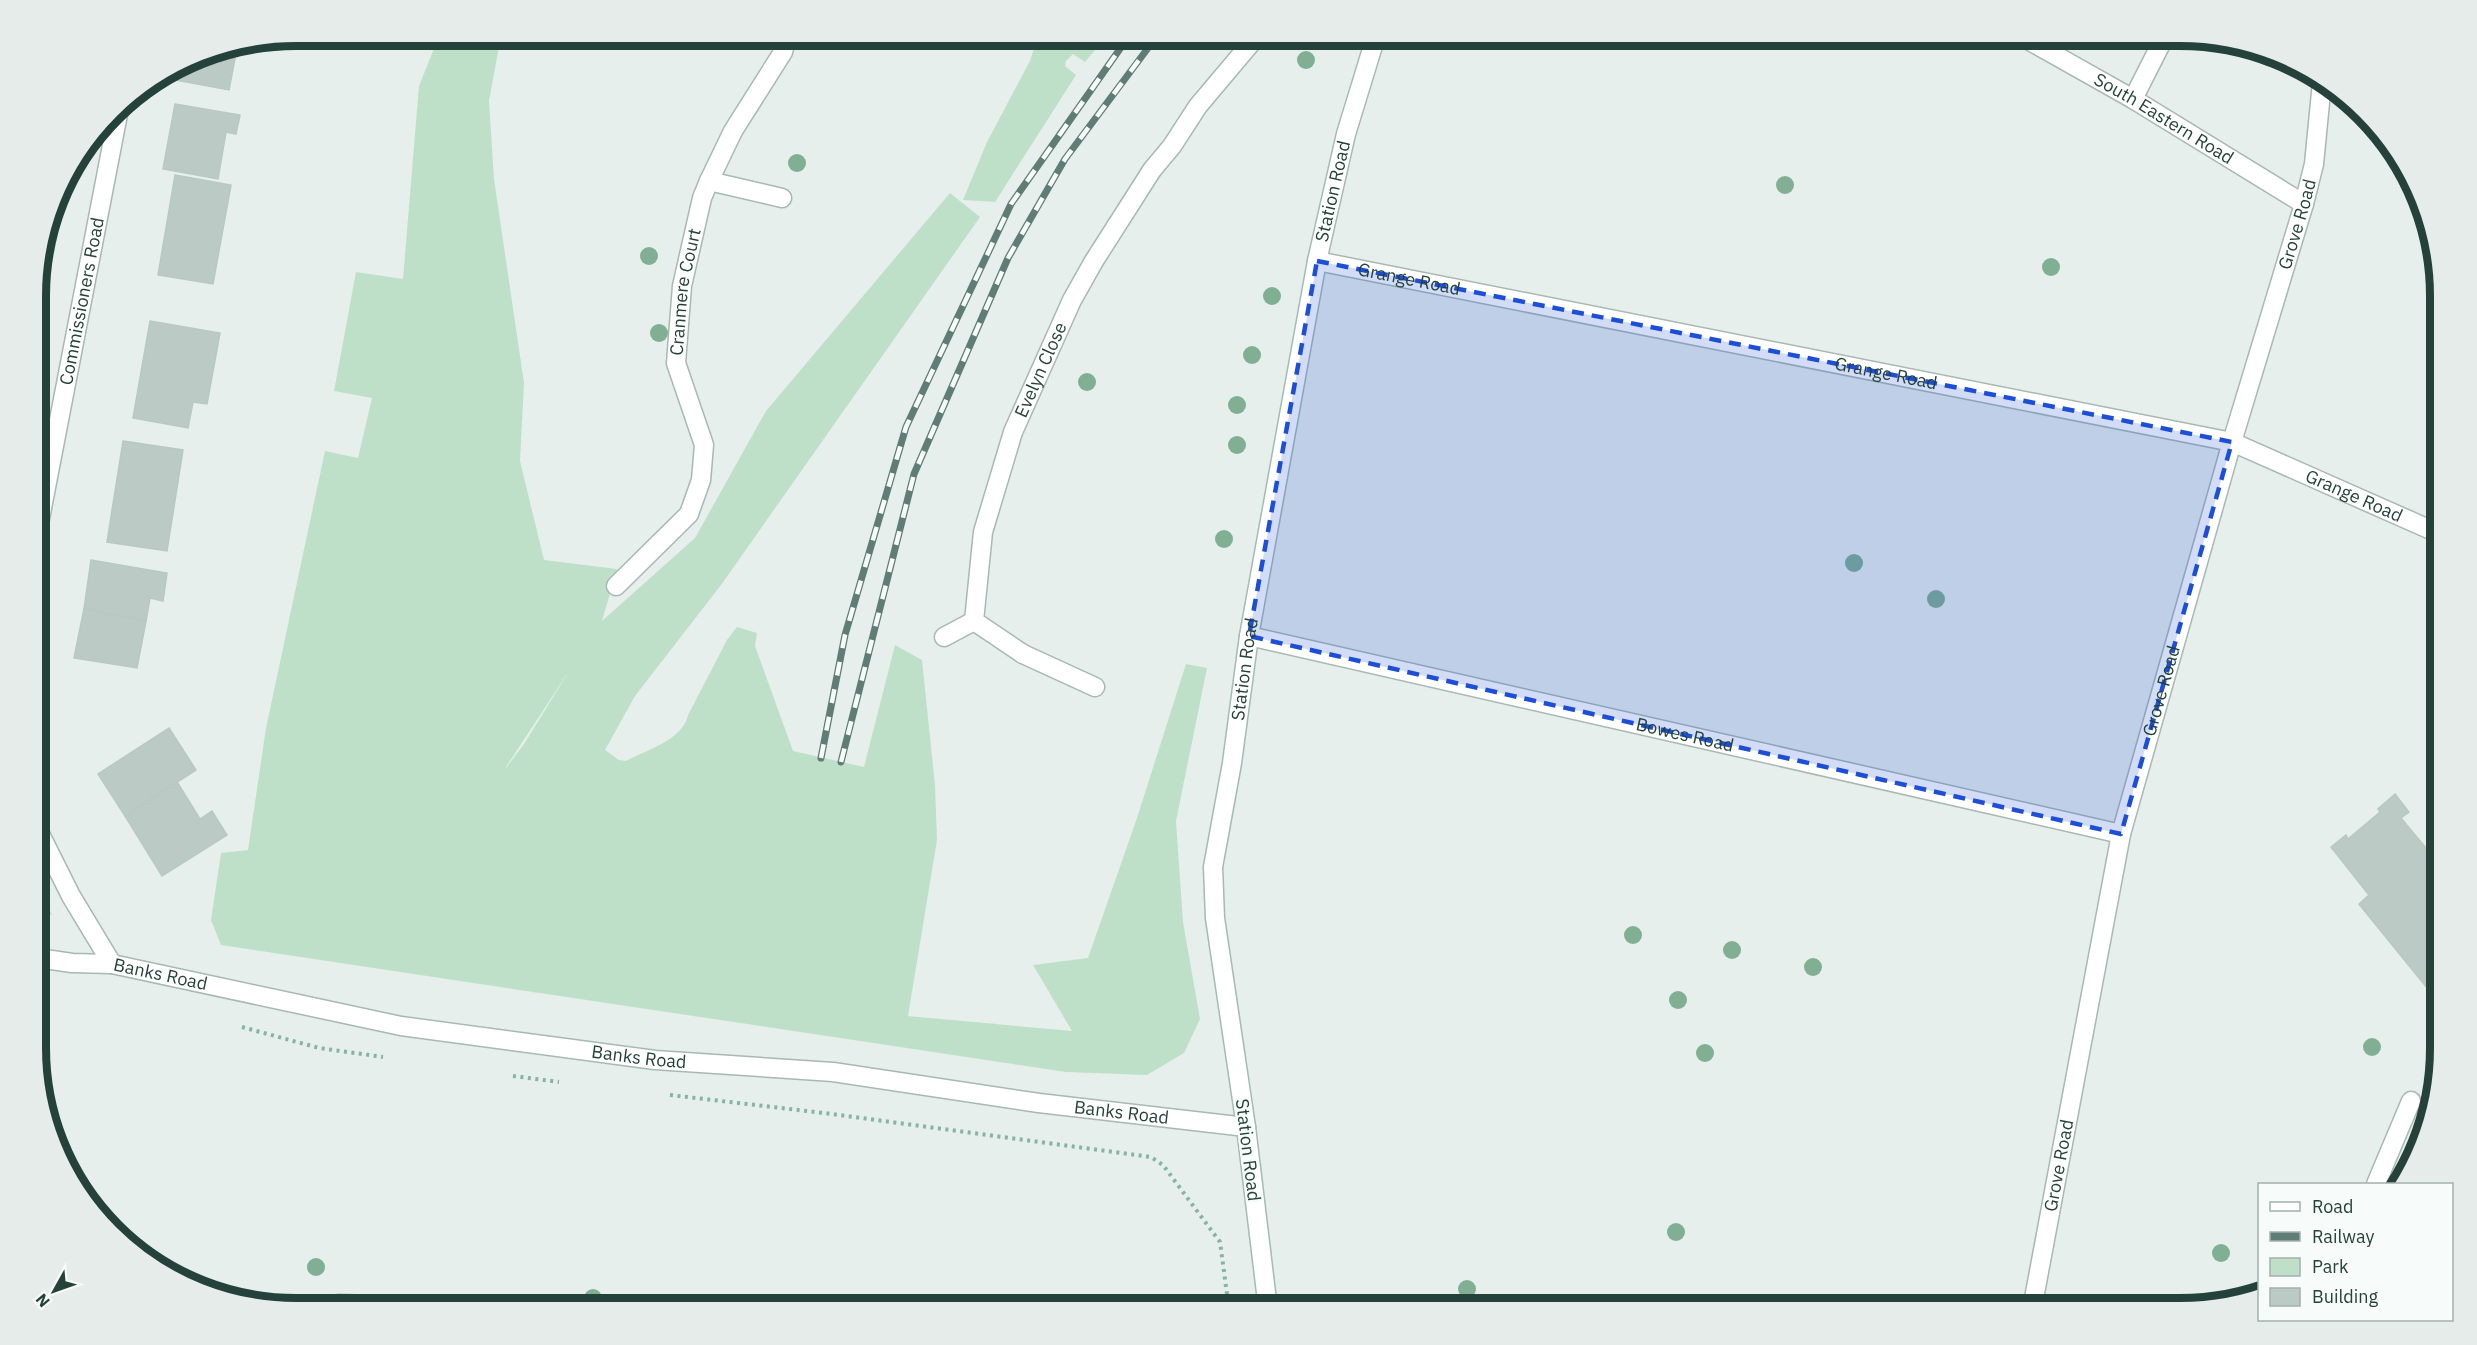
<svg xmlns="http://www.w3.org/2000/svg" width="2477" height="1345" font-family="'IBM Plex Sans',sans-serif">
<rect width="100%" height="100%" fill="#e6efeb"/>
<g fill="#bfe0c8" fill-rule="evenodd">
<path d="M439,36H501L489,101L494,179L524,383L520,461L544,560L617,569L602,621L695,538L766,411L950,193L980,217L721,585L635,696L605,750L619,760L626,761C646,750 683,740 688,715L727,640L737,627L757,633L755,646L793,751L864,767L895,645L922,660L935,785L937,840L908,1016L1072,1031L1033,965L1088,958L1137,818L1186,664L1207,668L1176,821L1183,922L1200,1019L1184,1053L1147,1075L1066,1072L221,945L211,920L221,853L248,850L266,728L325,451L358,458L372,398L334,391L356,272L403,279L419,86ZM571,668L524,744L506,768V767Z"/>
<polygon points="1038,36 1107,36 1085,62 1073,54 1066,61 1065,66 1076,75 995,202 963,200 987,142 1030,61"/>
<polygon points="70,172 38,335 38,263 63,181"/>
<polygon points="38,885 52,915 38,914"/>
</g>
<g fill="#bbcac4" stroke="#b8c9c2" stroke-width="1.5">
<polygon points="237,48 229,90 175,80 177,68 197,56"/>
<polygon points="175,104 240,115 236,134 226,132 218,179 163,169"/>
<polygon points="175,175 231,185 213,284 158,275"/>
<polygon points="150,321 220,333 207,404 193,402 188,428 133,418"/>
<polygon points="123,441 183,450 167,551 107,542"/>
<polygon points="91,560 167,573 163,601 150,598 146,621 84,609"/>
<polygon points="84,609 146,621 137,668 74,658"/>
<polygon points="169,728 196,770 125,816 98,774"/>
<polygon points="177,782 200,819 212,811 227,835 162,876 125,816"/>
<polygon points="2395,794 2409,812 2401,818 2426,848 2440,836 2440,1004 2359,904 2369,895 2331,847 2346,835 2348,839 2380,812 2378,809"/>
</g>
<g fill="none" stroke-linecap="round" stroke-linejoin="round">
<g stroke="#a8b8b2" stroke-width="21">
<g id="lane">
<polyline points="2243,44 2270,56"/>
<polyline points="2133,99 2165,36"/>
<polyline points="1023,654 1095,687"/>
<polyline points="2376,1184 2411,1101"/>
<polyline points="338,1304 533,1309"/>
</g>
</g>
<g stroke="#a8b8b2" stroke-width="21">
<g id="street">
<path id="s1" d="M2021,36L2133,99L2304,204"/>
<polyline points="709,181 782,198"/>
<path id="s2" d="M1317,261L2232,442L2440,534"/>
<path id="s3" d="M38,529L119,109"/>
<path id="s4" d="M616,586L689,514L701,480L704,445L676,363L682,286L702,198L709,181L733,131L783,52L787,36"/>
<path id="s5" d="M1249,636L2121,834"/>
<polyline points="944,637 974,621"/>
<path id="s6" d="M1023,654L974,621L983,532L1013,432L1072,300L1094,261L1152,170L1172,146L1198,106L1257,36"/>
<polyline points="38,830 71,896 112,964"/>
<path id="s7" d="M38,958L72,963L112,964L401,1026L655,1060L833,1072L1039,1103L1246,1127"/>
<path id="s8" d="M2032,1309L2121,834L2232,442L2304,204L2314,164L2322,82"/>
</g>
</g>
<g stroke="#a4bbb3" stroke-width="21">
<g id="secondary">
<path id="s9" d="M1268,1309L1246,1127L1215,918L1213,867L1232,763L1249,636L1317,261L1346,134L1376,36"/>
</g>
</g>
<g stroke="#86b3a5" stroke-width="4" stroke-dasharray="3 4.5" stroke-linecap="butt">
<polyline points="242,1027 319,1048 383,1057"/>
<polyline points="513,1076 559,1082"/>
<polyline points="670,1095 832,1114 1151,1157 1163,1165 1220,1242 1229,1309"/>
</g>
<use href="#lane" stroke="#fff" stroke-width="18"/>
<use href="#street" stroke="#fff" stroke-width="18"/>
<use href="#secondary" stroke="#fff" stroke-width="18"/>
<g stroke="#5f7d75" stroke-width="7">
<g id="rail">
<polyline points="821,758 845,635 906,427 1011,204 1129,36"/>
<polyline points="841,762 914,474 1008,258 1065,159 1157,36"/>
</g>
</g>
<use href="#rail" stroke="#f7fbf9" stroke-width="4.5" stroke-dasharray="14" stroke-linecap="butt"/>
</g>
<g fill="#80af93">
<circle cx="1306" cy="60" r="9"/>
<circle cx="797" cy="163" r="9"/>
<circle cx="1785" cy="185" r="9"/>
<circle cx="649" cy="256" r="9"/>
<circle cx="2051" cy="267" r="9"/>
<circle cx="1272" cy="296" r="9"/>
<circle cx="659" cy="333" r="9"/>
<circle cx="1252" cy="355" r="9"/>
<circle cx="1087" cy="382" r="9"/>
<circle cx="1237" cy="405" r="9"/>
<circle cx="1237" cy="445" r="9"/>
<circle cx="1224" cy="539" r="9"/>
<circle cx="1854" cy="563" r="9"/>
<circle cx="1936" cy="599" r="9"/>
<circle cx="1633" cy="935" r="9"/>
<circle cx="1732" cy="950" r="9"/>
<circle cx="1813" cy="967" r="9"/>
<circle cx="1678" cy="1000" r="9"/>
<circle cx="2372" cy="1047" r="9"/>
<circle cx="1705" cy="1053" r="9"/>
<circle cx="1676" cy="1232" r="9"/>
<circle cx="2221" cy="1253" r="9"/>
<circle cx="316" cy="1267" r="9"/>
<circle cx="1467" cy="1289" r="9"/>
<circle cx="593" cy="1298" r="9"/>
</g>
<path fill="#1d4ed8" fill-opacity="0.2" stroke="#1d4ed8" stroke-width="4.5" stroke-dasharray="12 8" stroke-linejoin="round" d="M1317,261L2232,442L2121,834L1249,636Z"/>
<g text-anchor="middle" stroke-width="4.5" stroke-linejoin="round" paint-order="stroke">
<g font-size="18" fill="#24423a" stroke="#f7fbf9">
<text dy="6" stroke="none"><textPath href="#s1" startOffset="165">South Eastern Road</textPath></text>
<text dy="6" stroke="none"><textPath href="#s9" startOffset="1132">Station Road</textPath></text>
<text dy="6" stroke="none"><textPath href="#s8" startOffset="1118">Grove Road</textPath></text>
<text dy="6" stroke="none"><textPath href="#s2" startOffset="94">Grange Road</textPath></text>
<text dy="6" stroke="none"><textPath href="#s4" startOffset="332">Cranmere Court</textPath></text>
<text dy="6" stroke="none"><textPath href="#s3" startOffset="232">Commissioners Road</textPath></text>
<text dy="6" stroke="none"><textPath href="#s6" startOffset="321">Evelyn Close</textPath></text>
<text dy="6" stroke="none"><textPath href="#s2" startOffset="580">Grange Road</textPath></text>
<text dy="6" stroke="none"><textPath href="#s2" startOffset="1066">Grange Road</textPath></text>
<text dy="6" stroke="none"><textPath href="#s9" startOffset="646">Station Road</textPath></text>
<text dy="6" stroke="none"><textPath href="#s8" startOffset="632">Grove Road</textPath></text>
<text dy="6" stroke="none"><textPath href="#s5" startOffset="447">Bowes Road</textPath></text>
<text dy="6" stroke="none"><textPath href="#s7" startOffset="124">Banks Road</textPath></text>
<text dy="6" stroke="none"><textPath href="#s7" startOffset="610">Banks Road</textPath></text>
<text dy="6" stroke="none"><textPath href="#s7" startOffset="1096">Banks Road</textPath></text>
<text transform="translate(1248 1150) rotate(83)" y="6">Station Road</text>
<text dy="6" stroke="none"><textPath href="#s8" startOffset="146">Grove Road</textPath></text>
</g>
</g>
<path d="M0 0H2477V1345H0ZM296 46H2180A250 250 0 0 1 2430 296V1048A250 250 0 0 1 2180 1298H296A250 250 0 0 1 46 1048V296A250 250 0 0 1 296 46Z" fill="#e6ecea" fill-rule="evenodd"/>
<path fill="none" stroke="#24423a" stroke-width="8" d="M296 46H2180A250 250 0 0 1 2430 296V1048A250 250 0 0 1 2180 1298H296A250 250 0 0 1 46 1048V296A250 250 0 0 1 296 46Z"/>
<rect x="2258" y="1183" width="195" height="138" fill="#f7fbf9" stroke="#a3b1ad" stroke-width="1.5"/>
<rect x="2270" y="1202" width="30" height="9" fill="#ffffff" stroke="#a3b1ad" stroke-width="1.5"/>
<text x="2312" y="1213" font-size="18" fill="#24423a">Road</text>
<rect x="2270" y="1232" width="30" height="9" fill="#5f7d75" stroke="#a3b1ad" stroke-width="1.5"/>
<text x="2312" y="1243" font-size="18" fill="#24423a">Railway</text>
<rect x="2270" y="1258" width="30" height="18" fill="#bfe0c8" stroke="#a3b1ad" stroke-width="1.5"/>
<text x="2312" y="1273" font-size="18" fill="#24423a">Park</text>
<rect x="2270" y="1288" width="30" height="18" fill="#bbcac4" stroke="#a3b1ad" stroke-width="1.5"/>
<text x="2312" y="1303" font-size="18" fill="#24423a">Building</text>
<g transform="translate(54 1291) rotate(230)" stroke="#f7fbf9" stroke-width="4.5" paint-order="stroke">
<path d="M0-4.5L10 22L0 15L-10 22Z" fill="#24423a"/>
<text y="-9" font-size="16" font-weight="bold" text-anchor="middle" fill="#24423a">N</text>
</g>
</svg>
